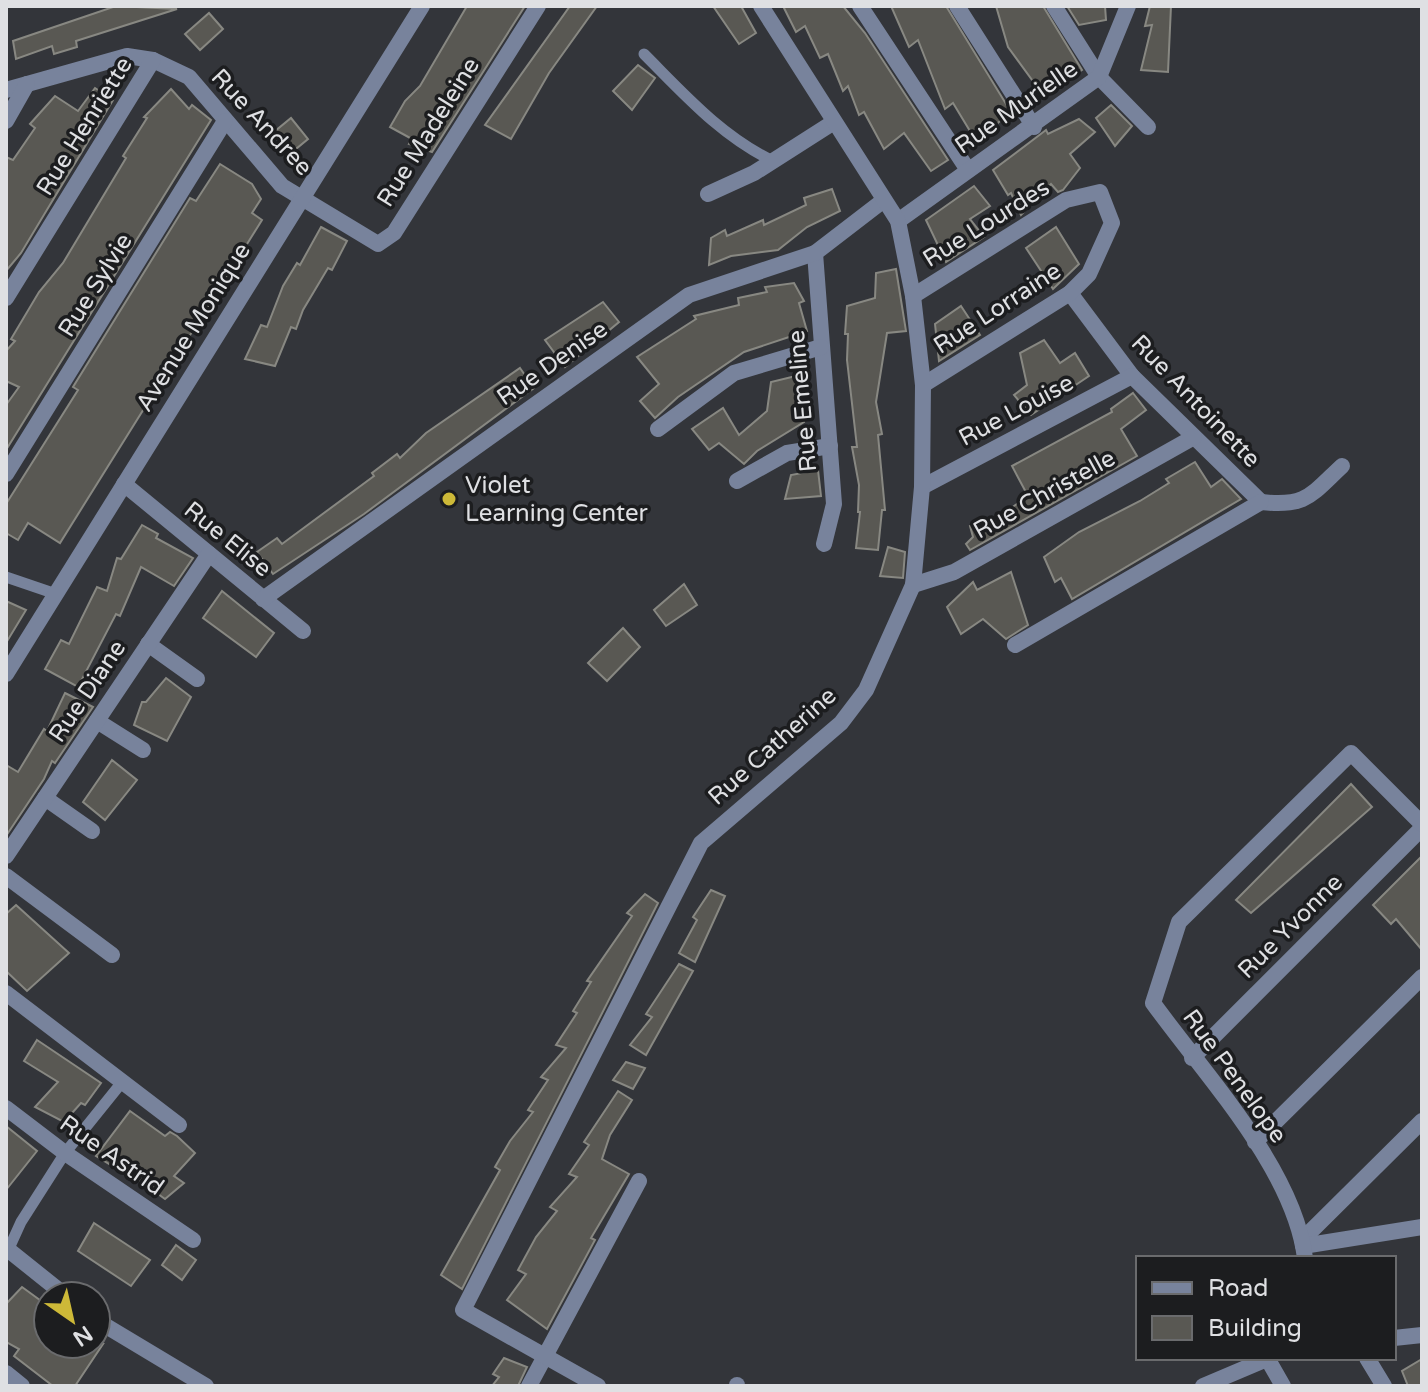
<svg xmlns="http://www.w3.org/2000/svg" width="1428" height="1392" font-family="'Varela Round',sans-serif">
<rect width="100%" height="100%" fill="#33353a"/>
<g fill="#595853" stroke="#888882" stroke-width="2">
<polygon points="116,6 177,9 76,41 77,47 54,54 52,46 16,59 13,41"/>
<polygon points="467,6 525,6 432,152 409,144 412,139 390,127 405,101 420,86"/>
<polygon points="570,6 597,6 549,73 511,139 485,125"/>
<polygon points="713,6 741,6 756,33 739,44"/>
<polygon points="783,6 843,6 865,33 948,160 931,171 904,133 884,149 864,112 859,115 848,86 843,91 828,54 820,58 805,26 796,32"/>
<polygon points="891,6 946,6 1011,112 976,141 953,103 945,109 918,40 909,47"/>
<polygon points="996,6 1043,6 1082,70 1043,95 1008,47"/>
<polygon points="1067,6 1105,6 1106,20 1079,25"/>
<polygon points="1150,6 1171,6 1168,72 1141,70 1152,25 1145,26"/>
<polygon points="209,13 223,29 200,50 185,34"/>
<polygon points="638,65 655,78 632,110 613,91"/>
<polygon points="95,88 113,100 21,253 6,271 6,157 13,160 35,128 30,124 55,96 78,111"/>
<polygon points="171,89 189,109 192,105 211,120 6,450 6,405 19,387 6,381 6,351 15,341 11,339 39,292 63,263 126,158 123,156 147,118 144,117"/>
<polygon points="1111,105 1132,126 1115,146 1096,118"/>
<polygon points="291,118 308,139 291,153 274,132"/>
<polygon points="1079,119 1095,132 1070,154 1080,168 1063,190 1058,192 1051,184 1021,215 1011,193 1008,195 993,170 1046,130 1048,134"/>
<polygon points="220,164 252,184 261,199 252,213 262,220 60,543 28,523 18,540 6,533 6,504 78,390 73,387 190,198 196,201"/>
<polygon points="974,186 990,206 970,219 984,237 946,262 926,220"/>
<polygon points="832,189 840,211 807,227 778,250 731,256 709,265 711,238 725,230 727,236 763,220 764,225 806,205 804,198"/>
<polygon points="321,227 347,241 332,270 328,268 303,310 296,329 291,327 275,366 245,359 261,325 267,327 283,286 297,263 300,265"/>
<polygon points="1056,227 1079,264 1053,289 1026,248"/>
<polygon points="896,269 906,331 887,333 876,402 882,434 878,435 885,510 882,510 878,550 856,548 860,512 858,512 859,485 852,447 857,447 847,360 848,334 845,334 847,306 875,298 876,273"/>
<polygon points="794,283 804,301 799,303 807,331 744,352 678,397 655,418 640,401 659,384 637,357 696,319 694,316 739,305 738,298 767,292 765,287"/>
<polygon points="603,302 619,322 565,367 545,340"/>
<polygon points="961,306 980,335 939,361 935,324"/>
<polygon points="1044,340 1060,363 1075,353 1089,376 1031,415 1014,395 1027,385 1020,353"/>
<polygon points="520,368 534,388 364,514 273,574 257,552 277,538 282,544 374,476 372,473 397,454 400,458 426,433"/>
<polygon points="800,375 805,398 799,400 804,422 757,451 744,464 719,443 709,450 692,429 723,408 739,435 767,411 771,382"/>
<polygon points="1133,393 1146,410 1121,429 1137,456 970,550 966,544 973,537 970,526 984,519 986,526 1028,496 1012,466 1112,412 1111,409"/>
<polygon points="1195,462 1211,487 1222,479 1241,499 1072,599 1061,578 1055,582 1044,557 1079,532 1140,501 1169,483 1166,479"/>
<polygon points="818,470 821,496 785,499 791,475"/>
<polygon points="142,525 158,534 156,538 193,558 174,586 141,567 120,616 116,614 78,687 45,669 61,640 69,644 97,587 107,591 117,558 121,559"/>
<polygon points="888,547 905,552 903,578 880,576"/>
<polygon points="1011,572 1028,625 1006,639 983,619 961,634 947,607 973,582 977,590"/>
<polygon points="684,584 697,605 666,626 654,610"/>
<polygon points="222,591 274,633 256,657 203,618"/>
<polygon points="6,601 26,610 6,643"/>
<polygon points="623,628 640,647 607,681 588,663"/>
<polygon points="166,678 191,697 167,741 134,725 142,702 146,702"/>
<polygon points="65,693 93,707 55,763 52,761 44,779 6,836 6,765 18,772 44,729 47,731"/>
<polygon points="112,760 137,780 105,820 83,802"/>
<polygon points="1351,784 1372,807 1251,913 1236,900"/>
<polygon points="1422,856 1422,950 1396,919 1391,924 1373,905"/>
<polygon points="711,890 725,896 695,962 679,953 697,920 693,917"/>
<polygon points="645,894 658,903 462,1289 441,1275 500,1170 495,1167 510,1141 533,1112 528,1110 548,1080 541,1077 566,1048 556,1045 577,1013 573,1011 591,982 587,981 632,916 627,913"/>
<polygon points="16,905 69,953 27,991 6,971 6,914"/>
<polygon points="679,964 693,971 646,1055 630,1045 652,1017 646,1014"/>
<polygon points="37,1040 101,1083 85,1105 81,1103 64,1122 35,1107 58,1082 24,1061"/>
<polygon points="626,1062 645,1068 633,1089 613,1080"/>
<polygon points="618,1091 632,1100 610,1135 602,1159 629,1174 591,1238 595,1240 547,1329 507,1300 526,1274 518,1270 536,1237 557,1211 550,1207 577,1177 569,1174 589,1145 584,1142"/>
<polygon points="130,1111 165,1136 170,1132 177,1136 195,1153 174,1176 184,1183 165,1199 129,1173 127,1175 96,1156"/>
<polygon points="6,1126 37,1151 6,1190"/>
<polygon points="94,1223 150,1260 131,1286 78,1251"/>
<polygon points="176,1245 196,1260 182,1280 162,1265"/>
<polygon points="22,1287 48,1306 48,1344 103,1344 75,1386 53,1386 14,1356 19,1349 6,1342 6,1304"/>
<polygon points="504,1358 527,1367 518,1386 492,1386 499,1377 493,1374"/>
<polygon points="1422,1359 1422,1386 1408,1386 1402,1371"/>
</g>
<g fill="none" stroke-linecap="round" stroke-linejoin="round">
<g stroke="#78839c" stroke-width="11">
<path d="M644,54C684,94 721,136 773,161"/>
<polyline points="6,577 56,594"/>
<polyline points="6,1255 21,1222 65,1153 123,1081"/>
</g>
<g stroke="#78839c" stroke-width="16">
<polyline points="860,6 968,170"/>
<polyline points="957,6 1034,127"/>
<polyline points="1054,6 1099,77 1148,127"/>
<polyline points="6,90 127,56 153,60 189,77 282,186 378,244 394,233 538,6"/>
<polyline points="6,121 27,84"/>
<polyline points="708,194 754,173 834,122"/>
<polyline points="898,221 1099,77 1128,6"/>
<polyline points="815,253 834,504 824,544"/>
<polyline points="1070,293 1132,376 1261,502"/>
<polyline points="913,296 1066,200 1100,192 1112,223 1089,274 1070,293 923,385"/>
<polyline points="6,298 153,60"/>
<polyline points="658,429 734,373 821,347"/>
<polyline points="6,474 225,121"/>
<polyline points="737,481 787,453 830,446"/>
<polyline points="124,484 303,631"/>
<polyline points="922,487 1132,376"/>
<path d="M1261,502C1306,507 1310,496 1342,466"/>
<polyline points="913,585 954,572 1194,437"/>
<polyline points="263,599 689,295 815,253 884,200"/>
<polyline points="148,644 197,679"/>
<polyline points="1015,645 1261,502"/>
<polyline points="97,721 143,750"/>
<polyline points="45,798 92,831"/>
<polyline points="6,856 209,554"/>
<polyline points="6,876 112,955"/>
<polyline points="6,993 179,1125"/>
<polyline points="1192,1058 1422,828"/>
<polyline points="6,1108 65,1153 193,1240"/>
<polyline points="1255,1142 1422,977"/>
<polyline points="1302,1240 1422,1121"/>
<polyline points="1303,1246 1422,1227"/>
<path d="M1305,1258C1294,1169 1205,1075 1153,1003L1179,922L1351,753L1422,824"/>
<polyline points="1394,1338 1422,1335"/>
<polyline points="1267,1358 1283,1386"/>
<polyline points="1367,1358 1384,1386"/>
<polyline points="6,1373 22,1386"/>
<polyline points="529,1386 639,1181"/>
<polyline points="598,1386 463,1310 701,843 841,723 866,690 913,585 922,487 923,385 913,296 898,221 761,6"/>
<polyline points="737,1386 737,1385"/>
<polyline points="1203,1386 1269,1358"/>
</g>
<g stroke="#78839c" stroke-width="16">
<polyline points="6,674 422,6"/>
<polyline points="6,1248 66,1296"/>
<polyline points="96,1320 206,1386"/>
</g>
</g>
<circle fill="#cdb938" stroke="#1c1d1f" stroke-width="3" cx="449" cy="499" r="8"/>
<g text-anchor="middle" stroke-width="7" stroke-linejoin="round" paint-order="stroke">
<g font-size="24" fill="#dfe0e3" stroke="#1c1d1f">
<text transform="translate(1016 107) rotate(-35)" y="8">Rue Murielle</text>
<text transform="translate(262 122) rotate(47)" y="8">Rue Andree</text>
<text transform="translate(84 126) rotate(-58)" y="8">Rue Henriette</text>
<text transform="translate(428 132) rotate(-58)" y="8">Rue Madeleine</text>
<text transform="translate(986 223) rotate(-32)" y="8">Rue Lourdes</text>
<text transform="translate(95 285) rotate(-58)" y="8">Rue Sylvie</text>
<text transform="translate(997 308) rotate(-33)" y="8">Rue Lorraine</text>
<text transform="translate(193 327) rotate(-58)" y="8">Avenue Monique</text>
<text transform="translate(552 363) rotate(-35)" y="8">Rue Denise</text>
<text transform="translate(802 401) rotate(-95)" y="8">Rue Emeline</text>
<text transform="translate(1196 401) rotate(46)" y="8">Rue Antoinette</text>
<text transform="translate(1016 410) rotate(-28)" y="8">Rue Louise</text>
<text transform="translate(1044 494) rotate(-29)" y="8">Rue Christelle</text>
<text transform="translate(228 539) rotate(39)" y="8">Rue Elise</text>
<text transform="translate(87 691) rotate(-56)" y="8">Rue Diane</text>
<text transform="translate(772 746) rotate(-42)" y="8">Rue Catherine</text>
<text transform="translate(1290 926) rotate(-45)" y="8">Rue Yvonne</text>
<text transform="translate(1235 1076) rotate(54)" y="8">Rue Penelope</text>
<text transform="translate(112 1155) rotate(35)" y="8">Rue Astrid</text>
</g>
<g font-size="24" fill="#dfe0e3" stroke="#1c1d1f" text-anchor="start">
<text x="465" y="493">Violet<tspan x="465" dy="28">Learning Center</tspan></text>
</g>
</g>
<rect width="1428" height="1392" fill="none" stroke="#dfe0e3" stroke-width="16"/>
<rect x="1136" y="1256" width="260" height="104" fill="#1c1d1f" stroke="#6a6b6d" stroke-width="2"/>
<rect x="1152" y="1282" width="40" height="12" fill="#78839c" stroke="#6a6b6d" stroke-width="2"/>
<text x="1208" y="1296" font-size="24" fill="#dfe0e3">Road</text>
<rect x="1152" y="1316" width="40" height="24" fill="#595853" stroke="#6a6b6d" stroke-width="2"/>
<text x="1208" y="1336" font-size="24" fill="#dfe0e3">Building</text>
<g transform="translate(72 1320) rotate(146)"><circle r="38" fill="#1c1d1f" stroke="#6a6b6d" stroke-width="2"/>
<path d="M0-6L14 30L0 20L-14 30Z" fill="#cdb938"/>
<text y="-12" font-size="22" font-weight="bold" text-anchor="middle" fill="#dfe0e3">N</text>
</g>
</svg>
